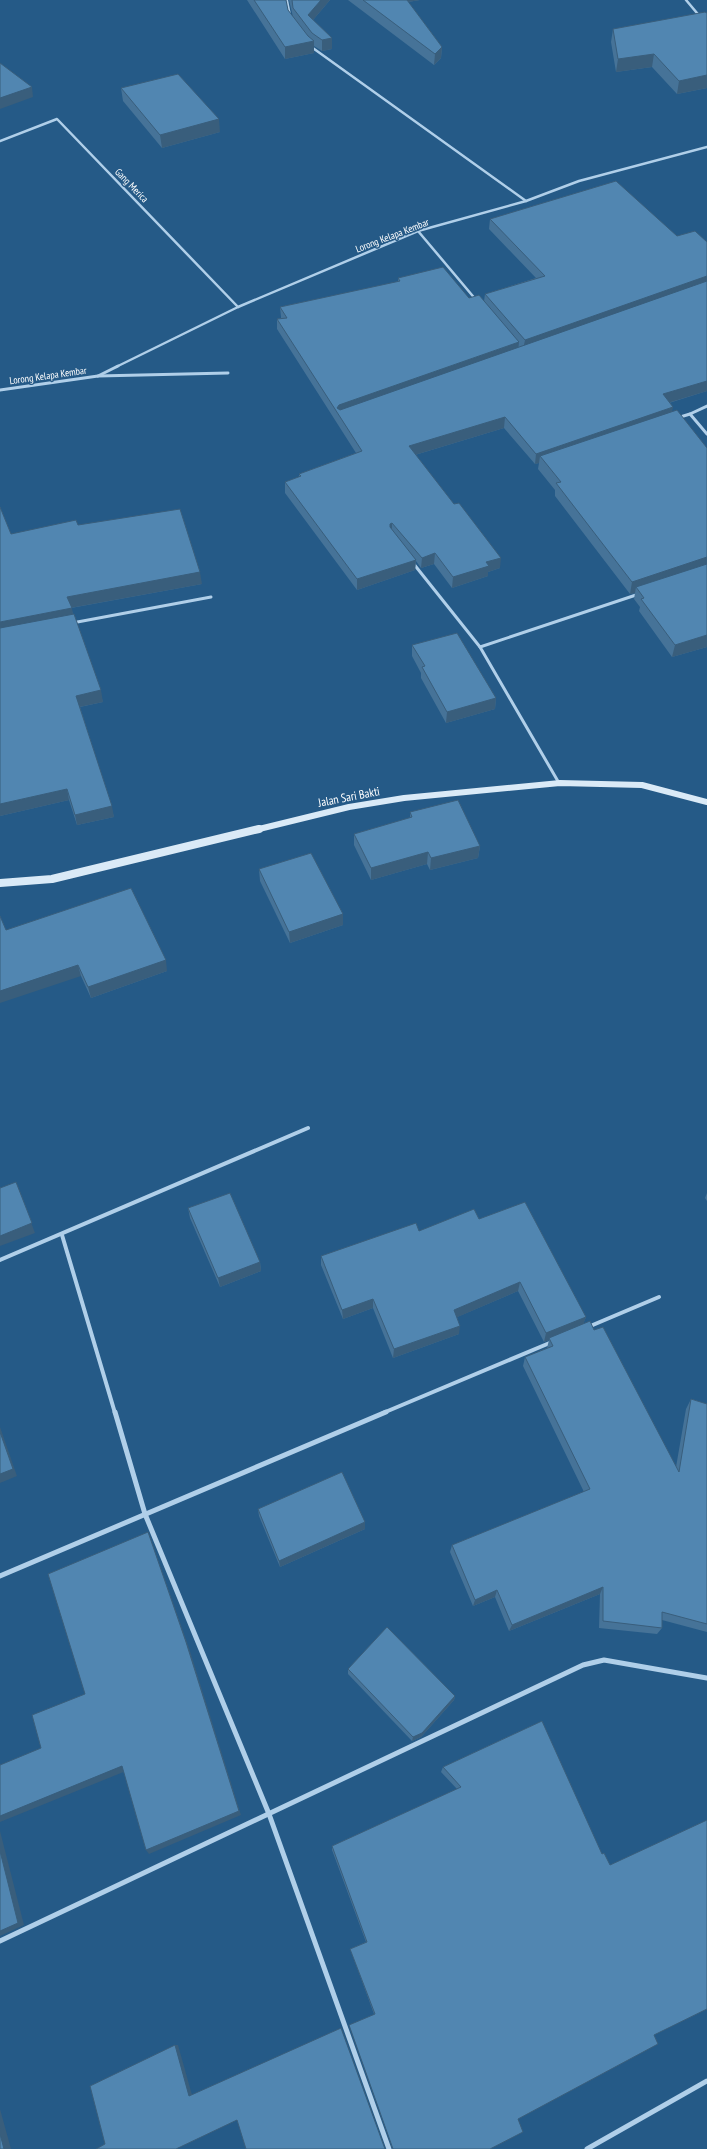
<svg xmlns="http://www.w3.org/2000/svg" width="707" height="2149" font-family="'PT Sans Narrow',sans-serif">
<rect width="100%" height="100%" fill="#255a87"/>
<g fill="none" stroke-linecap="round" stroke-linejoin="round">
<g stroke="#b0cfe9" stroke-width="2.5">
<polyline points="686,0 707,25"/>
<polyline points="287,1 290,16"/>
<polyline points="310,46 526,201"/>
<polyline points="0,141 57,119 238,307"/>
<polyline points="418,231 477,301"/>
<polyline points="116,367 238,307 418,231 526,201 579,181 707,147"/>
</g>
<g stroke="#b0cfe9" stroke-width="3">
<polyline points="98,376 118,366"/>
<polyline points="0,390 98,376 228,373"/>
<polyline points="707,406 690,414 707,434"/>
<polyline points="677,418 690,414"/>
<polyline points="413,563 480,647 559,783"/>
<polyline points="72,623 211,597"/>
<polyline points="480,647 639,594"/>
</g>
<g stroke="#b0cfe9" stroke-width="4">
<polyline points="62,1235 115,1413"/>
<polyline points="0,1260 308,1128"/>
<polyline points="588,1327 659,1297"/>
<polyline points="383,1413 552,1342"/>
</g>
<g stroke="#b0cfe9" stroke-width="5">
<polyline points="115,1412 145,1514 269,1814 389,2149"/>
<polyline points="0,1576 386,1412"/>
<polyline points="0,1941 583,1665 604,1660 707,1678"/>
<polyline points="587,2149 707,2081"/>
</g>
<polyline stroke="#daeaf7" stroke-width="6" points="255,830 349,807 404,798 560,783 642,785 707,802"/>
<polyline stroke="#daeaf7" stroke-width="8" points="0,883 52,879 259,829"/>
</g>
<g fill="#467398">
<polygon points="247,0 286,0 288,10 293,17 289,0 330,0 313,20 332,38 332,49 322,51 314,46 314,53 285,59"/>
<polygon points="348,0 420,0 408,2 442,47 441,58 434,65"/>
<polygon points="707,13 707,88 677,94 652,67 616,72 611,42 613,29"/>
<polygon points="121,88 220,132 162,148 123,101"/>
<polygon points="490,219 677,236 707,242 707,391 669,403 672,412 707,448 707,647 672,657 639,611 640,607 634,599 635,593 630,594 555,496 555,490 538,469 539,463 535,464 504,428 415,455 500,568 488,572 488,576 452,588 434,564 421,568 416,561 415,570 357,590 285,493 285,482 299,477 299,474 356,453 277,329 277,319 281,318 281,317 280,307 398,282 398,278 469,298 484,301 485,294 536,278 489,229"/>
<polygon points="0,507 11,534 78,525 202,584 71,608 73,614 103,702 80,707 114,817 77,825 69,800 0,816"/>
<polygon points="412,645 496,698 495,709 446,723 421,678 421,673 412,656"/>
<polygon points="410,812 480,846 478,858 430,870 427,864 371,880 354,845 354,834 410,818"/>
<polygon points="259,869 343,925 290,943 260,881"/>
<polygon points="6,930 167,971 91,998 81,976"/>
<polygon points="707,1193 707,1201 705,1198"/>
<polygon points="188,1208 260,1262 261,1271 220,1287 190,1218"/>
<polygon points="479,1219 586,1317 583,1324 594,1330 676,1467 686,1409 691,1399 707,1404 707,1632 662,1620 662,1628 657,1634 599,1628 600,1594 509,1631 495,1597 473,1606 450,1552 452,1545 584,1492 523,1366 525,1357 547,1348 549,1340 544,1342 518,1291 457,1317 459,1334 393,1358 373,1308 343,1319 321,1265 321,1256 419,1231"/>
<polygon points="258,1509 365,1522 365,1529 280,1567 259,1516"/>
<polygon points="348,1669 455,1696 454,1700 421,1737 412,1741 348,1674"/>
<polygon points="542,1721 654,2035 518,2119 490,2149 392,2149 374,2014 351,1951 350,1949 366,1942 332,1850 332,1846 457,1789 441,1772 443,1767"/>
</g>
<g fill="#395e7c">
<polygon points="321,0 330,0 308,26 308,15"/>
<polygon points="401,0 420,0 401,3"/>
<polygon points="332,38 332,49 322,51 322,40"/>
<polygon points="314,41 314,53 285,59 285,47"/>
<polygon points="442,47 441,58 434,65 435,54"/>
<polygon points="654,54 652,67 616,72 618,59"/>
<polygon points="707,75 707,88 677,94 679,81"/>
<polygon points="32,87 33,97 0,109 0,98"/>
<polygon points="219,119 220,132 162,148 160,135"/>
<polygon points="707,276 707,282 523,350 525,340"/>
<polygon points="519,342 518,352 339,415 337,408 339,405"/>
<polygon points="707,381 707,391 661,405 663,394"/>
<polygon points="673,407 671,417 540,456 539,463 535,464 536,454"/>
<polygon points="505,417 504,428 408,457 409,446"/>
<polygon points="392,523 392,533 389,535 390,524"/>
<polygon points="435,553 434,564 421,568 422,558"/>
<polygon points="707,557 707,565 636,587 635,593 630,594 632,582"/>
<polygon points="501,558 500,568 488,572 488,576 452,588 453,577 486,562"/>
<polygon points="416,560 415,570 357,590 357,579"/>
<polygon points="200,572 202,584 70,608 67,597"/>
<polygon points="72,608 74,620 0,634 0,622"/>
<polygon points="707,635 707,647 672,657 675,645"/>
<polygon points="101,690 103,702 79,707 76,696"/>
<polygon points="496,698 495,709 446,723 447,712"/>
<polygon points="67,789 69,800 0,816 0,804"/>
<polygon points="112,806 114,817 77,825 75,815"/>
<polygon points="480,846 478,858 430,870 431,858"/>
<polygon points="428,852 427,864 371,880 371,868"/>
<polygon points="343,914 343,925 290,943 289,932"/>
<polygon points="166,960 167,971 91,998 88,987"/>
<polygon points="78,965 81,976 0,1003 0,991"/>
<polygon points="16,1182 35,1233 0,1246 0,1236"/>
<polygon points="260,1262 261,1271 220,1287 218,1278"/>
<polygon points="520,1282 518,1291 453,1319 454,1310"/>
<polygon points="373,1299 373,1308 343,1319 342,1310"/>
<polygon points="586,1317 583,1325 549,1338 549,1340 544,1342 546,1333"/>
<polygon points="460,1326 459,1334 393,1358 394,1349"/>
<polygon points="0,1427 17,1476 0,1483"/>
<polygon points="365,1522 365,1529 280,1567 279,1561"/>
<polygon points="148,1532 189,1648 241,1815 149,1854 146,1850"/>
<polygon points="603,1587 600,1594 509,1631 512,1625"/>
<polygon points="497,1590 495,1597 473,1606 475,1600"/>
<polygon points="455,1696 454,1700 421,1737 412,1741 413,1737"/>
<polygon points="122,1766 126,1771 0,1822 0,1816"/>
<polygon points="0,1831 24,1925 0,1936"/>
<polygon points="175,2045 178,2045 192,2095 189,2096"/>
<polygon points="0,2109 11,2149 4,2149 0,2134"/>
</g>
<g fill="#5186b1" stroke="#395e7c">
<polygon points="254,0 286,0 288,10 308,36 314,41 285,47"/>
<polygon points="292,0 321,0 308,15 332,38 322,40 312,33 293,8"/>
<polygon points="363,0 407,0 442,47 435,54"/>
<polygon points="705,12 707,13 707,75 679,81 654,54 618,59 613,29"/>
<polygon points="0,63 32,87 0,98"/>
<polygon points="178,74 219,119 160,135 121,88"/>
<polygon points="616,181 677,236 695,231 707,242 707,276 525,340 485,294 545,276 490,219"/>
<polygon points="443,267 469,298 479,295 519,342 339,405 337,408 340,410 707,281 707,381 663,394 673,407 536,454 505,417 409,446 454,504 459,503 501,558 486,562 489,566 453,577 435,553 422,558 392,523 390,524 390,527 416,560 357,579 285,482 301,476 299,474 362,451 277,319 287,318 280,307 400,281 398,278"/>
<polygon points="677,410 707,448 707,557 632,582 556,483 561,482 540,456"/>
<polygon points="0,507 11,534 76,520 78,525 180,509 200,572 67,597 72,608 0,622"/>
<polygon points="707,564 707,635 675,645 641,599 644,598 636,587"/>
<polygon points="74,614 101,690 76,696 112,806 75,815 67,789 0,804 0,628"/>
<polygon points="457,633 496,698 447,712 422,667 425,666 412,645"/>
<polygon points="458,800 480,846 431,858 428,852 371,868 354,834 412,817 410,812"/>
<polygon points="311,853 343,914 289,932 259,869"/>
<polygon points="131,888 166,960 88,987 78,965 0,991 0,916 6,930"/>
<polygon points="16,1182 32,1223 0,1236 0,1188"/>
<polygon points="230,1193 260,1262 218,1278 188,1208"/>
<polygon points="525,1202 586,1317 546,1333 520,1282 454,1310 460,1326 394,1349 373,1299 342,1310 321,1256 416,1223 419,1231 474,1209 479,1219"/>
<polygon points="590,1321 594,1330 603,1327 679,1472 691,1399 707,1404 707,1624 662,1612 662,1628 603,1621 603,1587 512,1625 497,1590 475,1600 452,1545 590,1489 525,1357 553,1346 549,1338"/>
<polygon points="0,1432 13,1469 0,1474"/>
<polygon points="342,1472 365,1522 279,1561 258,1509"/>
<polygon points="148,1532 186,1642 239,1811 146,1850 122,1766 0,1816 0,1765 41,1748 32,1715 85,1694 48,1574"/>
<polygon points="387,1627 455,1696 422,1733 413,1737 348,1669"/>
<polygon points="542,1721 602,1854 604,1853 610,1865 707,1820 707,2009 654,2035 658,2044 518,2119 523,2132 490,2149 393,2149 349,2025 375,2014 350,1949 367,1942 332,1846 461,1787 443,1767"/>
<polygon points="0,1851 18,1923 0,1931"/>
<polygon points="341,2028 385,2149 246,2149 237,2120 176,2149 96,2149 105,2144 90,2086 175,2045 189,2096"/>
<polygon points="0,2134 4,2149 0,2149"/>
</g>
<g text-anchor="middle" stroke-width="3" stroke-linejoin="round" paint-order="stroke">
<g font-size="10" fill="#fff" stroke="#255a87">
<text transform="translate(132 185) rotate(46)" y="4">Gang Merica</text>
<text transform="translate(392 235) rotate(-21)" y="4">Lorong Kelapa Kembar</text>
<text transform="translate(48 375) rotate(-8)" y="4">Lorong Kelapa Kembar</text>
</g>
<g font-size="12" fill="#fff" stroke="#255a87">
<text transform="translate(349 797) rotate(-11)" y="4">Jalan Sari Bakti</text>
</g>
</g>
</svg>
